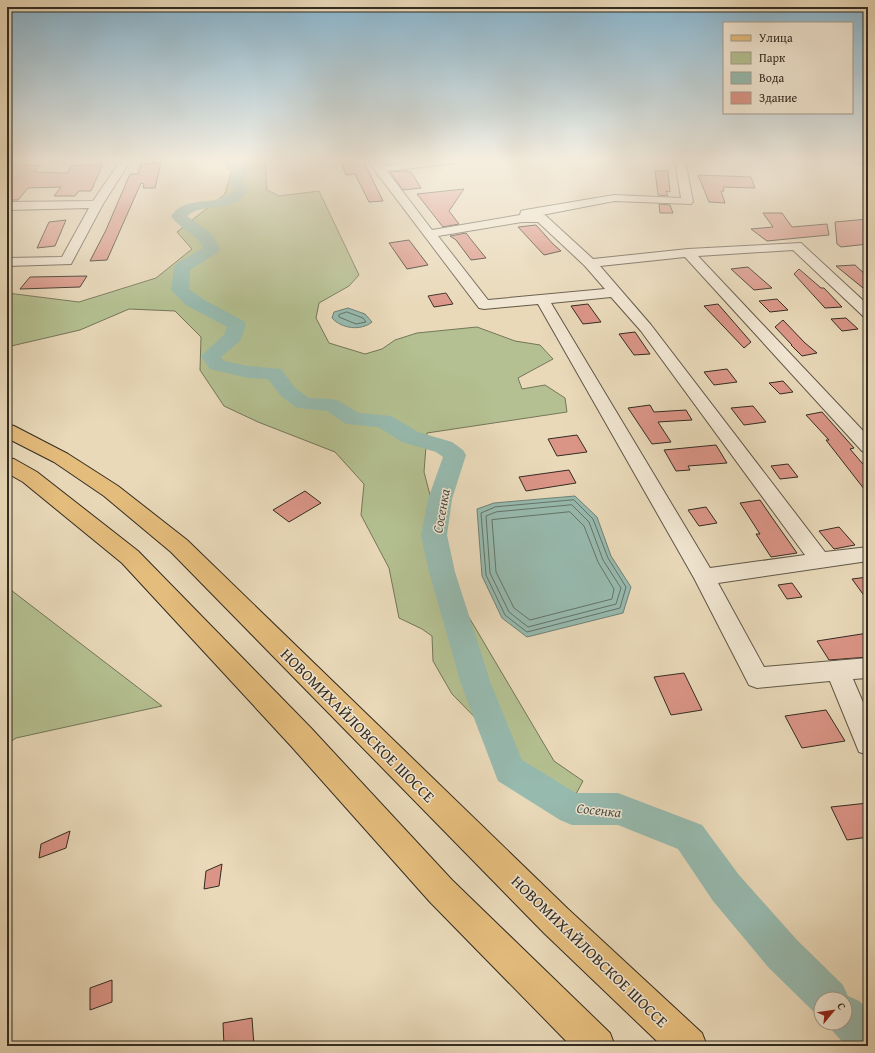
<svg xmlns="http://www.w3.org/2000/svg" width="875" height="1053" font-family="'Gentium Book Plus',serif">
<rect width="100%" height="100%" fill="#e9d9b9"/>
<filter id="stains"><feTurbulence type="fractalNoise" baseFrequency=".005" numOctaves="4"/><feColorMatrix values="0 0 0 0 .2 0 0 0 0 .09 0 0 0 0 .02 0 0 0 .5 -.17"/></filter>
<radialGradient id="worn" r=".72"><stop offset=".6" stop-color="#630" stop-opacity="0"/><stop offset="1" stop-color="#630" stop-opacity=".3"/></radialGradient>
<g fill="#b4c091" stroke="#74765a">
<polygon points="223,160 265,160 267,190 279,196 319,191 359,275 349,286 319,303 316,318 329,343 365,354 382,349 395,340 417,333 477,327 515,341 540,345 553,359 518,378 522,389 545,385 565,398 567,412 427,433 424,472 457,597 554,761 583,781 576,794 553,792 507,750 452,694 433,661 432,636 422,629 399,618 389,568 361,515 364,484 335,452 258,422 224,406 200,370 201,337 175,311 129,309 80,330 7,347 7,293 79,302 156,278 192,249 177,232 225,194 231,172"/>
<polygon points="7,587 162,706 16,738 7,744"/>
</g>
<g fill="#97baaf" stroke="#6f8177">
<path d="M348,308L365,314L372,322C361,331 342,329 332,318L334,312Z"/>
<polygon points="575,496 597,517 611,556 631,587 623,613 527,637 502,618 482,576 477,509 494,503"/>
</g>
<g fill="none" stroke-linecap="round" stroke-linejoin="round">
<g stroke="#657368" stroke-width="1">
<polygon points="347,312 363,318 366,322 356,324 339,317 339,315"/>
<polygon points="574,500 593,519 608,558 626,587 620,608 527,632 505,615 486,575 481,513 495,507"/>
<polygon points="572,505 589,522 603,560 621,588 616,604 528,627 509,612 490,573 486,516 496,512"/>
<polygon points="570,512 584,526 598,562 614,589 612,599 530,620 514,608 496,572 492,520"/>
</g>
<path fill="#97baaf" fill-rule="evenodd" d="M223,160C234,160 241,160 248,169L243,183L249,190C230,217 206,200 187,216L212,234L220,249L218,252L190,270L189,289L206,301L244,321L246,325L240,341L221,357L224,361L248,366L281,369L295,388L309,398L332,399L339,401L359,413L391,416L418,432L452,442L463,450L466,455L452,499L447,535L455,572L491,684L522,760L576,793H618L702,825L739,875L797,940L843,985L848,996L859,1001L868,1009V1046H846L831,1029L828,1023H845V999H821V1016L815,1013L769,968L713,901L678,849L618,825H572L560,820L498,781L461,684L429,572L421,535L428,499L443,457L436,452L402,442L378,427L346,424L327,411L297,408L281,396L268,379L248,378L210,369L201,356L224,335L227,327L186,305L171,290L174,268L176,264L203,248C196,233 180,229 171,216C186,193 218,209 234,190L229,184L234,170Z"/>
</g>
<g fill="#db9587" stroke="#332c22">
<polygon points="340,160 363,160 383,201 369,202 355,174 346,175"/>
<polygon points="7,162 40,166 34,172 67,173 71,166 103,164 91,191 79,191 75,196 54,196 61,187 28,188 18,200 7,200"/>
<polygon points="161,163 155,188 143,188 144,184 141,183 107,260 90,261 106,230 130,174 138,174 141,164"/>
<polygon points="402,171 411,172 421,188 403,190 390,172"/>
<polygon points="655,171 668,171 670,192 666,191 668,196 658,195"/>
<polygon points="698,175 751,177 755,188 723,187 724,191 721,191 725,203 709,202"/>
<polygon points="464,189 449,211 459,224 443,227 417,194"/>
<polygon points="659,204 670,205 673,213 660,213"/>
<polygon points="763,213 782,213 792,227 827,224 829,235 767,241 751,229 773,227"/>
<polygon points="868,219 868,244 841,247 837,244 835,222"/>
<polygon points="66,220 55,246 37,248 49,222"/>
<polygon points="536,225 553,244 561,251 544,255 518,227"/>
<polygon points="466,233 473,242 486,258 471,260 456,240 450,236"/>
<polygon points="409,240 428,265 407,269 389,243"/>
<polygon points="855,265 868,277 868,292 836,266"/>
<polygon points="748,267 772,288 754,290 731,269"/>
<polygon points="799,269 821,288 824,288 842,307 825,308 794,274"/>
<polygon points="87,276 80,287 20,289 30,277"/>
<polygon points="446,293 453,304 434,307 428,296"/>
<polygon points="777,299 788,310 770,312 759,301"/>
<polygon points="588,304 601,322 583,324 571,306"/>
<polygon points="718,304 751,342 744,348 704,306"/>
<polygon points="846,318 858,329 842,331 831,319"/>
<polygon points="783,320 805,343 817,353 802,356 791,345 792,345 775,327"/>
<polygon points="635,332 650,354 634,355 619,334"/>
<polygon points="727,369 737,382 714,385 704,372"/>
<polygon points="783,381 793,392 780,394 769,383"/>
<polygon points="650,405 654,412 686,410 692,420 658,422 671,442 652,444 628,408"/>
<polygon points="753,406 766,422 744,425 731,408"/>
<polygon points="822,412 854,448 850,449 868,470 868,494 826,440 829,440 806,415"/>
<polygon points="577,435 587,452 557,456 548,439"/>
<polygon points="716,445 727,463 688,466 690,470 676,471 664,450"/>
<polygon points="788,464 798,477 780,479 771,466"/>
<polygon points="569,470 576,483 526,491 519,477"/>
<polygon points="305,491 321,503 289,522 273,510"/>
<polygon points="760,500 773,519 797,553 771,557 756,534 760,534 740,503"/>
<polygon points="706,507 717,523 699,526 688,510"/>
<polygon points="839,527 855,545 834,549 819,531"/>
<polygon points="868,577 868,601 852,579"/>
<polygon points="792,583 802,597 787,599 778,585"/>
<polygon points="868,633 868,657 829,660 817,641"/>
<polygon points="684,673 702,710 671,715 654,677"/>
<polygon points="826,710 845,741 802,748 785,716"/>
<polygon points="868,803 868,837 847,840 831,807"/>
<polygon points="70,831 66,848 39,858 41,844"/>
<polygon points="222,864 219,886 204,889 206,871"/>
<polygon points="112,980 112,1002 90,1010 90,988"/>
<polygon points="252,1018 254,1046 224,1046 223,1023"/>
</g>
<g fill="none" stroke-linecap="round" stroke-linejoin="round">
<g stroke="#605748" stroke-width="2">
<g id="minor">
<polygon points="121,160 131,160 103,204 71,264 7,266 7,258 62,257 89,208 7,210 7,202 93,201"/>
<path d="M367,160H378L382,166L430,160H463L458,163L387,171L432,230L520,215L521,211L525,210L614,195L681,198L675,160H685L693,202L691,204L614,201L542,215H545L593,259L688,249L801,243L868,305V317L863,316L793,250L698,256L868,436V453L862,451L685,257L600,266L651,325L825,552L868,547V561L718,583L764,667L868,658V678L853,679L868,714V755L859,752L830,681L757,688L749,685L694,578L538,304L484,309L479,308ZM522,222H538L585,266L605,289L488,300L438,236ZM611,297L641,331L805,555L710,568L551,303Z"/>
<polygon points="851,160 868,160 868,163 856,163"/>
</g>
</g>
<g stroke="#332c22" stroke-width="2">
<g id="major">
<polygon points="7,424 14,426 68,454 118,486 187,540 568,909 702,1033 707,1046 662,1046 544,933 171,552 104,496 54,462 7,438"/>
<polygon points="7,458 14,459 37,472 138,551 311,728 452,880 610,1033 615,1046 571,1046 430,902 291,746 122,563 23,482 7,473"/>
</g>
</g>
<use href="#minor" fill="#f1e6d2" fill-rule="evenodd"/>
<use href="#major" fill="#e4bc7c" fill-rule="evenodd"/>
</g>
<linearGradient id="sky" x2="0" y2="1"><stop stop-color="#87b6d1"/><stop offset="0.52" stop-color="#f5eee0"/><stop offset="1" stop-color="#f5eee0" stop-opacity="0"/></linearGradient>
<rect width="875" height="307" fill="url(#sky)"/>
<g text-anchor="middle" stroke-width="3" stroke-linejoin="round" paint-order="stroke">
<g font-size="14" font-style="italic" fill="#4c5045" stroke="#f1e6d2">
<text transform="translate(441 511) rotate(-80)" y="5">Сосенка</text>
<text transform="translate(599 810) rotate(6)" y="5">Сосенка</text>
</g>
<g font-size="16" fill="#332c22" stroke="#f1e6d2">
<text transform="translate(358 725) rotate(45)" y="6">НОВОМИХАЙЛОВСКОЕ ШОССЕ</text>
<text transform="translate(590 951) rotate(44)" y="6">НОВОМИХАЙЛОВСКОЕ ШОССЕ</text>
</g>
</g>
<rect width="875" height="1053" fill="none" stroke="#e9d9b9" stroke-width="24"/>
<rect x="8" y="8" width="859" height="1037" fill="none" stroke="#332c22" stroke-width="2"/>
<rect x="12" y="12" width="851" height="1029" fill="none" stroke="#332c22"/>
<rect x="723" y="22" width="130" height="92" fill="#f1e6d2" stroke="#a59c8c"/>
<rect x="731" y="35" width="20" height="6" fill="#e4bc7c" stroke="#a59c8c"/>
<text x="759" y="42" font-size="12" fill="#332c22">Улица</text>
<rect x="731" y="52" width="20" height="12" fill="#b4c091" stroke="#a59c8c"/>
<text x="759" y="62" font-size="12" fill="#332c22">Парк</text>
<rect x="731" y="72" width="20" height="12" fill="#97baaf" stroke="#a59c8c"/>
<text x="759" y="82" font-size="12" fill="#332c22">Вода</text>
<rect x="731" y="92" width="20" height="12" fill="#db9587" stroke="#a59c8c"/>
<text x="759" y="102" font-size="12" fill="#332c22">Здание</text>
<g transform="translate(833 1011) rotate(61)"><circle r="19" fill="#f1e6d2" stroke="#a59c8c"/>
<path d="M0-3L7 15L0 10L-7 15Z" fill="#8f2418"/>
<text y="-6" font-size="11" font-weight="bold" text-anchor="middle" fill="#332c22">С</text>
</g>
<rect width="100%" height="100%" filter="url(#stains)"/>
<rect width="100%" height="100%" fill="url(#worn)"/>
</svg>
